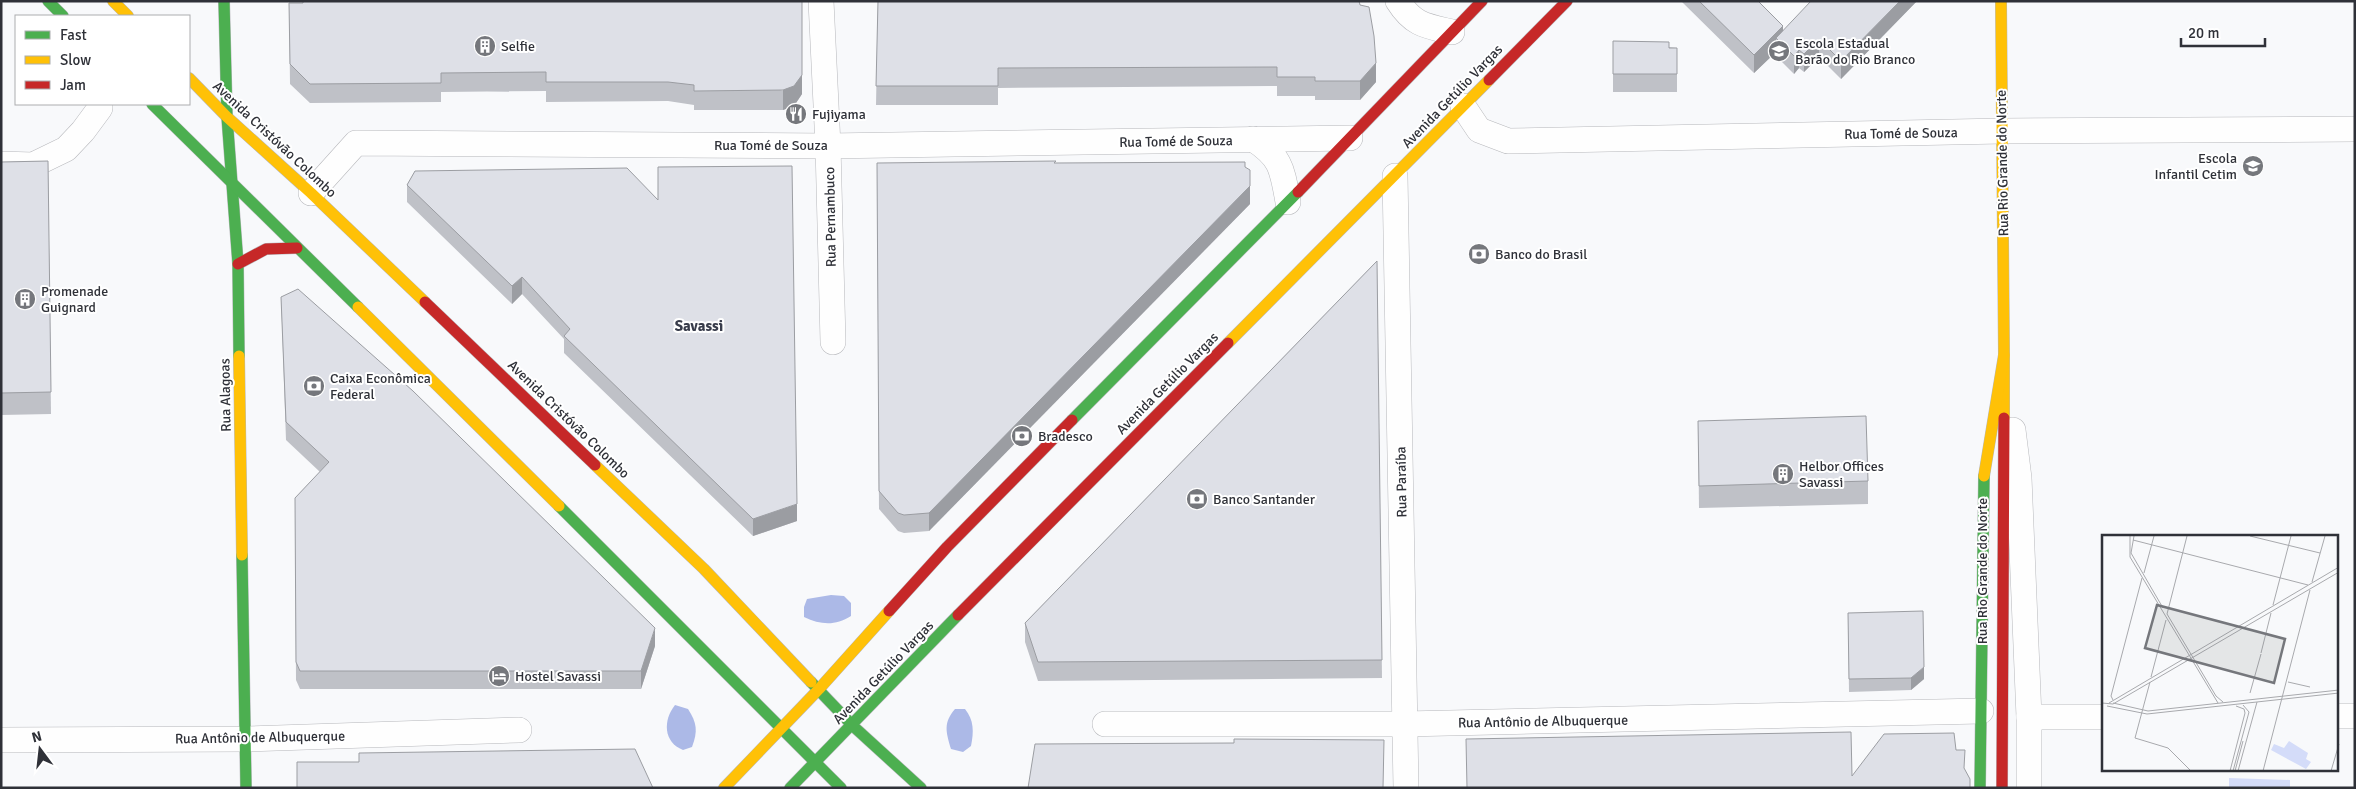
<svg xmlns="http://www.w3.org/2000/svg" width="2356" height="789" font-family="Signika,sans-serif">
<rect width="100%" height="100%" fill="#f8f9fb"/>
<polygon fill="#d4dcf9" points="2229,778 2290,780 2290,788 2229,788"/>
<g fill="#acb9e7">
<path d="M831,595L844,596L851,603V616C835,626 821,625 804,617V607L807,599Z"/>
<path d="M675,705L688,709C697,723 698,731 692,747L683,750C663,742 663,720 675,705Z"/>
<path d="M955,709H965C974,720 974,732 971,746L963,752L951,749C946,732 943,723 955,709Z"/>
</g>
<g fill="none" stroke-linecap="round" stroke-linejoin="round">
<g stroke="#b7b8bc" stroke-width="26">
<g id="street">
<polyline points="821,1 828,146 833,342"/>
<path d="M1398,1C1413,25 1426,26 1452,32"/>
<polyline points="1463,106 1479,130 1508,141 2002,131 2355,129"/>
<path d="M1253,139C1282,158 1282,169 1288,202"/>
<polyline points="1,164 33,165 66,149 83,131 100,108 100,104"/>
<polyline points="1395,176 1406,788"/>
<polyline points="311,193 356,143 828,146 1350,138"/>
<polyline points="2013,430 2019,478 2029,717 2029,788"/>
<polyline points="2337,716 2355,716"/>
<polyline points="2029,717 2104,717"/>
<polyline points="1105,724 1405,724 1981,711"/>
<polyline points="1,740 246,739 519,730"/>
</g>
</g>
<g stroke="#b7b8bc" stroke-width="12">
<g id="fast">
<polyline points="48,1 63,16"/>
<polyline points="224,1 227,117 238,264 239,356"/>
<polyline points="152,104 358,307"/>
<polyline points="1072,420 1298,192"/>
<polyline points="559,506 841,788"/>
<polyline points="242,555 246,788"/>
<polyline points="811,682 853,726 921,788"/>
<polyline points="790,788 958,615"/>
<polyline points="1980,788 1984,476"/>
</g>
</g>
<g stroke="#b7b8bc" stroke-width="12">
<g id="slow">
<polyline points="113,1 128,16"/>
<polyline points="189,78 227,117 311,193 425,302"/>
<polyline points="358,307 559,506"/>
<polyline points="1228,343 1489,80"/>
<polyline points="239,356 242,555"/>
<polyline points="2004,418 2004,355"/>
<polyline points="595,465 704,569 811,682"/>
<polyline points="1984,476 2004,355 2001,1"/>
<polyline points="724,788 819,689 889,611"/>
</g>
</g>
<g stroke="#b7b8bc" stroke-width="12">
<g id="jam">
<polyline points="1489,80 1567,1"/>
<polyline points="1298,192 1482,1"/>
<polyline points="238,264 266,249 297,248"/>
<polyline points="425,302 595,465"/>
<polyline points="889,611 947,547 1072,420"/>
<polyline points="958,615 1228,343"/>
<polyline points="2002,788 2004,418"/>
</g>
</g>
<use href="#street" stroke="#fefefe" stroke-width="25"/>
<use href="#fast" stroke="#4caf50" stroke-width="11"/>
<use href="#slow" stroke="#ffc107" stroke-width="11"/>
<use href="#jam" stroke="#c62828" stroke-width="11"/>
</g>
<g fill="#bfc1c7">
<polygon points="878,1 1360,5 1376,82 1360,100 1315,100 1315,96 1277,96 1277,86 998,88 998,105 876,105"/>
<polygon points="1681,1 1758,1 1783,30 1917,1 1841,79 1819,57 1804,72 1799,68 1794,74 1776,56 1776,52 1754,73"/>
<polygon points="289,3 303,3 802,94 794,106 783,110 694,110 694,105 668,101 546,102 546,91 441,92 441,102 310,103 290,84"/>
<polygon points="1613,41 1677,48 1677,92 1613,92"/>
<polygon points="48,161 51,414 1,415 1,162"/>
<polygon points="877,163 1056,163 1245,167 1250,204 929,531 904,533 898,531 879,509"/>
<polygon points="415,171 797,521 753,536 564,353 564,339 522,294 512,304 407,202 407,185"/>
<polygon points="1377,261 1382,678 1038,681 1025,642 1025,623"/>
<polygon points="281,297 655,646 641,689 300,689 296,680 295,498 320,472 286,440"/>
<polygon points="1698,421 1868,481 1868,504 1699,508"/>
<polygon points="1848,613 1924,679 1911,690 1849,692"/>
</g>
<g fill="#9b9da2">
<polygon points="1900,1 1917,1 1841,79 1841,61"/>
<polygon points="1783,26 1783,45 1776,38 1776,52 1754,73 1754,55"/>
<polygon points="1819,39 1819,57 1804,72 1804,54"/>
<polygon points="1799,50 1799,68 1794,74 1794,56"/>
<polygon points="1376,63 1376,82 1360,100 1360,81"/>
<polygon points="802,75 802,94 794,106 783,110 783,90"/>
<polygon points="1250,170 1250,204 929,531 929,513"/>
<polygon points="522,277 522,294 512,304 512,286"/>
<polygon points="797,504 797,521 753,536 753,519"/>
<polygon points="655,628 655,646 641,689 641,671"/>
<polygon points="1924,667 1924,679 1911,690 1911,678"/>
</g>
<g fill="#dee0e7" stroke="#9b9da2">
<polygon points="303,1 802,1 802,75 794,86 783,90 694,91 694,85 668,82 546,82 546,72 441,73 441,83 310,84 290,64 289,3 303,3"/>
<polygon points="878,1 1359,1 1360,5 1369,7 1374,36 1376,63 1360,81 1315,81 1315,77 1277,77 1277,67 998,68 998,86 876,86"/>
<polygon points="1699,1 1758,1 1783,26 1754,55"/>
<polygon points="1811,1 1900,1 1841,61 1819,39 1804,54 1799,50 1794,56 1776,38"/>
<polygon points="1613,41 1669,42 1669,48 1677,48 1677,74 1613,74"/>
<polygon points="48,161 51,392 1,393 1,162"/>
<polygon points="1056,161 1054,163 1245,162 1245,167 1250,170 1250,186 929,513 904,515 898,513 879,491 877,163"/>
<polygon points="792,166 797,504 753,519 564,336 570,329 522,277 512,286 407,185 415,171 627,168 658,200 658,167"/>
<polygon points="1377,261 1382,660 1038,662 1025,623"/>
<polygon points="298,289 413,391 655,628 641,671 300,671 296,662 295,498 329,462 286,422 281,297"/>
<polygon points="1866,416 1868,481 1699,486 1698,421"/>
<polygon points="1923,611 1924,667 1911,678 1849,679 1848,613"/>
<polygon points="1851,732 1852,776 1884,734 1954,733 1956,750 1965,750 1964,768 1970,779 1970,788 1467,788 1466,739"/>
<polygon points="1234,739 1384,740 1383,788 1028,788 1035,744 1234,743"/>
<polygon points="635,749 653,788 297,788 297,762 359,762 359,753"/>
</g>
<defs>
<g id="building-disc" transform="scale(1.125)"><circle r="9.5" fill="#75777c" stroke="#fff"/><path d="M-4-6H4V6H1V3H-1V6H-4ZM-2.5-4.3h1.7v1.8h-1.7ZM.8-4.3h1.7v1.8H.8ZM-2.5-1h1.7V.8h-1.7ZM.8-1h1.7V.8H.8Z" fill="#fff"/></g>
<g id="school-disc" transform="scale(1.125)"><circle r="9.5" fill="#75777c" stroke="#fff"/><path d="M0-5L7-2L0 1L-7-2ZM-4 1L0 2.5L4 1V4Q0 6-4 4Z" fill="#fff"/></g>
<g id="restaurant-disc" transform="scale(1.125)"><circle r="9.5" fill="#75777c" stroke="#fff"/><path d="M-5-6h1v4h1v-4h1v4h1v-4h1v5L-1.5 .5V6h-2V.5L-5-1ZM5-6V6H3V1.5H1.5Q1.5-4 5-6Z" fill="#fff"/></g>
<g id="bank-disc" transform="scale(1.125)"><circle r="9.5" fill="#75777c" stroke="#fff"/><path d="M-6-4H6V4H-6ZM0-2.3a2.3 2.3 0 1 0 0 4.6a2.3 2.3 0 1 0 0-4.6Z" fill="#fff"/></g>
<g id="hotel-disc" transform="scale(1.125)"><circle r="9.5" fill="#75777c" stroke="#fff"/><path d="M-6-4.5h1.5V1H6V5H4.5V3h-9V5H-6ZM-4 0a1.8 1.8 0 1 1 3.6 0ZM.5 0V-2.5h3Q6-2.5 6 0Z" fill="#fff"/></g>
</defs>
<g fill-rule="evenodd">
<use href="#building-disc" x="485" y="46"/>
<use href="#school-disc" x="1779" y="51"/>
<use href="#restaurant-disc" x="796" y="114"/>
<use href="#school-disc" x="2253" y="166"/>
<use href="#bank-disc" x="1479" y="254"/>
<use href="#building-disc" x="25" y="299"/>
<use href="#bank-disc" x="314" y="386"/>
<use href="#bank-disc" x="1022" y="436"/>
<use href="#building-disc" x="1783" y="474"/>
<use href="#bank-disc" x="1197" y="499"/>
<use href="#hotel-disc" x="499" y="676"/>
</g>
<g text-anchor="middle" stroke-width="4" stroke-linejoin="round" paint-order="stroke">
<g font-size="14" fill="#2f3138" stroke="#fff" text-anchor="start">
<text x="1795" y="48">Escola Estadual<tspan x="1795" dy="16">Barão do Rio Branco</tspan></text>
<text x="501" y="51">Selfie</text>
<text x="812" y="119">Fujiyama</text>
<text x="2237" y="163" text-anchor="end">Escola<tspan x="2237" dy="16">Infantil Cetim</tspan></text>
<text x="1495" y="259">Banco do Brasil</text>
<text x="41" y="296">Promenade<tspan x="41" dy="16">Guignard</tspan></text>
<text x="330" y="383">Caixa Econômica<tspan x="330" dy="16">Federal</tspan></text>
<text x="1038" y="441">Bradesco</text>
<text x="1799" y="471">Helbor Offices<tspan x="1799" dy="16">Savassi</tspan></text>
<text x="1213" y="504">Banco Santander</text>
<text x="515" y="681">Hostel Savassi</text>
</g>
<g font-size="14" fill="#2f3138" stroke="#fff">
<text transform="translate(1452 96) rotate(-46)" y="5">Avenida Getúlio Vargas</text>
<text transform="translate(1901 133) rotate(-1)" y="5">Rua Tomé de Souza</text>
<text transform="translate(275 139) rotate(43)" y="5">Avenida Cristóvão Colombo</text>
<text transform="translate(1176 141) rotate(-1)" y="5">Rua Tomé de Souza</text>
<text x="771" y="150">Rua Tomé de Souza</text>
<text transform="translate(2002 163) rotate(-91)" y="5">Rua Rio Grande do Norte</text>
<text transform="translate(830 217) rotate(-91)" y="5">Rua Pernambuco</text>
<text transform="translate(1167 383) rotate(-45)" y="5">Avenida Getúlio Vargas</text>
<text transform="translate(225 395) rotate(-91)" y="5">Rua Alagoas</text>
<text transform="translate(569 419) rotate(44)" y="5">Avenida Cristóvão Colombo</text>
<text transform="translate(1401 482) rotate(-91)" y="5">Rua Paraíba</text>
<text transform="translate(1982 571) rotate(-90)" y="5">Rua Rio Grande do Norte</text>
<text transform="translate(883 672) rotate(-46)" y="5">Avenida Getúlio Vargas</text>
<text transform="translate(1543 721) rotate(-1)" y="5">Rua Antônio de Albuquerque</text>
<text transform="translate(260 737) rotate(-1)" y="5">Rua Antônio de Albuquerque</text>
</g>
<g font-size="15" font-weight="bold" fill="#383c4b" stroke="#fff">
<text x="699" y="331">Savassi</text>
</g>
</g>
<g transform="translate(2102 535)">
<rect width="236" height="236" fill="#f8f9fb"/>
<path d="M187,206L206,218L204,224L209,227L204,234L169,215L172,209L182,213Z" fill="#d4dcf9"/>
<path fill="none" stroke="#a8a9ad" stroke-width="1" d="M28,1V22L116,168M32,1L29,18L61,73M148,1L218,18M31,5L206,50M42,38L52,1M210,47L223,1M171,70L189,1M65,79L85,1M65,79L114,161L121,167M159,118L169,78M49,142L64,85M48,147L33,203L66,213L89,236M186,147L208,152M148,158L159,119M11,165L9,161L40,43M0,168L11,169L237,37M7,168L237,32M11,168L46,176L237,155M5,171L45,179L237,158M128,236L143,178L142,174L134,171M131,236L147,177L141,170M133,236L141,206M136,236L155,167M161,236L208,55M229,236L237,209"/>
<path fill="#75777c" fill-opacity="0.15" stroke="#75777c" stroke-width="2.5" d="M55,70L183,104L172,148L43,113Z"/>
<rect width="236" height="236" fill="none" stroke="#2f3138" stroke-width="2.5"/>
</g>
<rect width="2356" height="789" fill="none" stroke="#2f3138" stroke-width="5"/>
<rect x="15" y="15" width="175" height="90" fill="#ffffff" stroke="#acadaf"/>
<rect x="25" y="31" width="25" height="8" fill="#4caf50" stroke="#acadaf"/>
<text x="60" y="40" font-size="15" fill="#2f3138">Fast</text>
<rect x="25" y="56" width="25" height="8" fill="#ffc107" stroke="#acadaf"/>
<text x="60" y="65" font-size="15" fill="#2f3138">Slow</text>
<rect x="25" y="81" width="25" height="8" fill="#c62828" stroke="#acadaf"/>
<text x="60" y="90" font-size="15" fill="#2f3138">Jam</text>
<g transform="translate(40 749) rotate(345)" stroke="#ffffff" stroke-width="4" paint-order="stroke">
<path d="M0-4L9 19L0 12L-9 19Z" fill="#2f3138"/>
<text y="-8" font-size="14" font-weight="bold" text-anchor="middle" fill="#2f3138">N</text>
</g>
<path d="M2181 38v8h84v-8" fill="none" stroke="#2f3138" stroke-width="2.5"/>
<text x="2188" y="38" font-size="15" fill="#2f3138" stroke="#ffffff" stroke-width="4" paint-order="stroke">20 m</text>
</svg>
